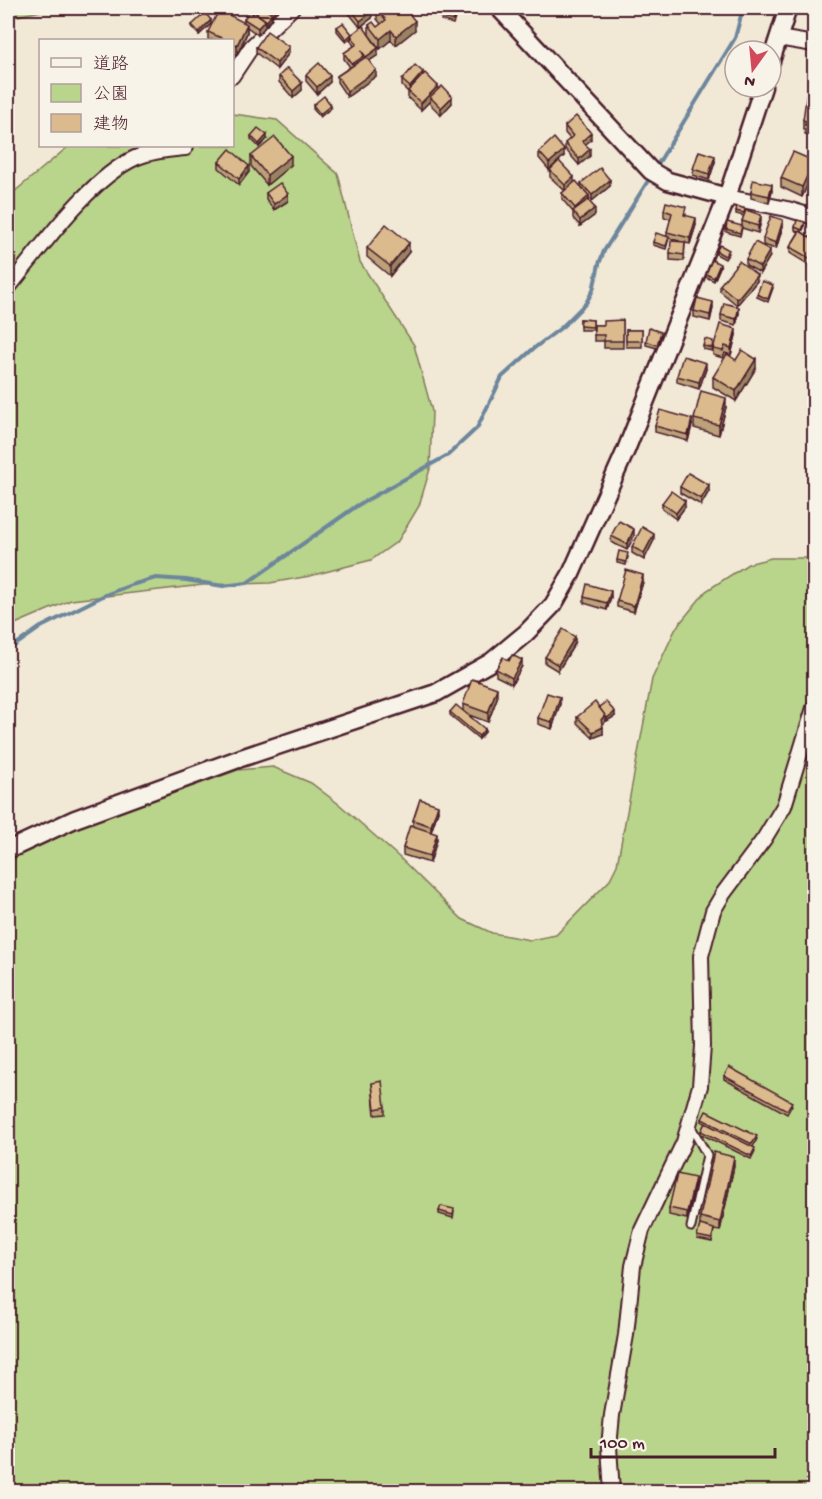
<svg xmlns="http://www.w3.org/2000/svg" width="822" height="1499" font-family="'Gochi Hand','Klee One',sans-serif">
<rect width="100%" height="100%" fill="#f1e8d6"/>
<filter id="ink" filterUnits="userSpaceOnUse"><feTurbulence type="fractalNoise" baseFrequency=".0167" numOctaves="2"/><feDisplacementMap in="SourceGraphic" scale="12" xChannelSelector="R" yChannelSelector="G"/><feConvolveMatrix kernelMatrix="1 2 1 2 8 2 1 2 1" color-interpolation-filters="sRGB"/></filter>
<g filter="url(#ink)">
<g fill="#b9d48b" stroke="#827a5b" stroke-width="1.5">
<polygon points="8,8 55,8 8,18"/>
<polygon points="233,114 277,120 338,174 360,262 414,345 432,411 430,469 419,506 398,541 371,560 310,576 270,583 203,585 71,600 8,627 8,197 69,146 232,146"/>
<polygon points="771,558 814,558 814,1491 8,1492 8,847 68,831 238,770 273,767 311,783 340,805 400,858 462,919 492,933 530,940 556,935 609,881 617,865 652,679 676,628 706,591 748,564"/>
</g>
<g fill="none" stroke-linecap="round" stroke-linejoin="round">
<g stroke="#6d869c" stroke-width="4">
<polyline points="656,167 735,38 743,8"/>
<polyline points="8,650 41,627 105,595 131,585 156,578 186,580 223,586 247,583 358,505 448,455 477,428 502,377 533,349 562,327 586,303 593,290 599,264 604,251 651,176"/>
</g>
<g stroke="#4a1f2b" stroke-width="11">
<polyline id="service" points="690,1125 707,1155 691,1227"/>
</g>
<g stroke="#4a1f2b" stroke-width="18">
<g id="minor">
<polyline points="778,38 814,44"/>
<polyline points="232,76 252,46 292,8"/>
<polyline points="727,197 787,209 814,217"/>
<path d="M8,288C41,248 89,179 135,158C150,151 168,150 185,148L186,146"/>
<polyline points="612,1492 609,1447 612,1415 626,1335 633,1266 642,1230 684,1142 700,1086 703,1046 701,956 713,911 723,894 764,839 784,806 814,708"/>
</g>
</g>
<g stroke="#4a1f2b" stroke-width="21">
<g id="tertiary">
<polyline points="499,8 651,171 668,181 727,197"/>
<polyline points="771,61 788,8"/>
<polyline points="8,850 75,819 241,758 436,693 491,662 526,633 553,605 571,574 626,450 727,197 763,87"/>
</g>
</g>
<use href="#service" stroke="#f7f3e8" stroke-width="7"/>
<use href="#minor" stroke="#f7f3e8" stroke-width="14"/>
<use href="#tertiary" stroke="#f7f3e8" stroke-width="16"/>
</g>
<g fill="#bca17a" stroke="#4a1f2b" stroke-width="1.5">
<polygon points="231,8 240,8 237,12"/>
<polygon points="267,8 277,8 273,13"/>
<polygon points="348,8 369,8 372,18 360,27 348,12"/>
<polygon points="436,8 455,8 454,12 456,16 453,24 441,20 444,10"/>
<polygon points="377,10 415,30 396,45 391,40 380,49 369,35 378,55 369,61 376,76 347,97 337,82 337,76 350,67 344,59 344,53 354,46 351,41 351,38 346,42 337,31 337,27 352,34 369,34 369,25 377,27 381,24 377,19"/>
<polygon points="272,18 267,25 265,23 265,27 258,35 247,27 247,33 237,55 232,53 232,40 208,40 208,32 244,22 244,19"/>
<polygon points="211,24 199,35 192,28 192,25"/>
<polygon points="256,47 289,53 277,69 256,53"/>
<polygon points="306,75 330,82 317,94 306,81"/>
<polygon points="279,76 302,90 293,98 279,82"/>
<polygon points="423,76 452,103 441,115 430,104 430,101 421,110 408,98 408,92 402,86 402,80"/>
<polygon points="814,92 814,136 805,134 805,130 803,130 803,120"/>
<polygon points="313,105 331,108 320,117 313,109"/>
<polygon points="565,126 591,140 585,144 590,156 579,165 565,149 565,143 570,139 565,133"/>
<polygon points="251,136 267,139 259,147 251,139"/>
<polygon points="539,152 564,156 549,170 539,158"/>
<polygon points="251,156 291,165 267,185 251,166"/>
<polygon points="219,162 249,172 239,185 219,168"/>
<polygon points="715,162 709,180 693,175 693,169"/>
<polygon points="550,170 574,183 581,188 581,183 610,186 592,201 589,198 589,201 595,215 580,226 573,218 573,212 562,199 562,193 565,191 550,177"/>
<polygon points="814,171 802,197 781,187 781,178"/>
<polygon points="772,191 769,203 751,198 751,192"/>
<polygon points="266,193 288,201 274,210 266,199"/>
<polygon points="664,210 686,214 686,216 696,225 690,244 685,243 684,261 670,260 670,253 679,241 669,238 666,249 653,245 653,242 667,236 667,232 671,219 664,217"/>
<polygon points="736,211 745,213 761,221 758,233 742,228 740,236 726,232 726,229 742,226 742,221 744,216 736,214"/>
<polygon points="783,226 776,249 763,245 763,238"/>
<polygon points="805,226 802,232 814,240 814,268 790,253 790,247 799,232 795,230 795,227"/>
<polygon points="367,248 409,252 390,276 367,257"/>
<polygon points="716,251 729,253 725,259 716,254"/>
<polygon points="770,256 760,273 746,265 746,259"/>
<polygon points="720,267 714,281 706,277 706,274"/>
<polygon points="757,281 737,305 720,291 720,285"/>
<polygon points="773,288 768,302 757,297 757,294"/>
<polygon points="713,308 710,321 694,317 694,311"/>
<polygon points="739,313 736,325 721,321 721,315"/>
<polygon points="580,319 593,320 593,330 580,330"/>
<polygon points="623,320 623,348 604,348 604,341 594,341 594,325 604,325"/>
<rect x="626" y="330" width="16" height="17"/>
<polygon points="661,335 657,348 646,345 646,341"/>
<polygon points="736,335 731,355 725,353 723,358 713,355 713,349"/>
<polygon points="713,344 712,351 703,349 703,346"/>
<polygon points="736,360 756,368 736,401 713,387 713,377"/>
<polygon points="706,369 699,389 677,382 677,376"/>
<polygon points="726,407 719,435 694,428 694,419"/>
<polygon points="692,425 688,441 655,432 655,426"/>
<polygon points="680,487 709,491 701,505 680,493"/>
<polygon points="662,503 685,507 676,519 662,509"/>
<polygon points="611,536 634,536 627,550 611,542"/>
<polygon points="654,540 644,560 632,553 632,547"/>
<polygon points="628,557 626,565 617,563 617,560"/>
<polygon points="643,582 634,612 617,607 617,601"/>
<polygon points="584,597 611,597 607,610 584,603"/>
<polygon points="575,643 558,671 545,663 545,657"/>
<polygon points="509,661 522,666 512,684 496,676 496,669"/>
<polygon points="497,698 488,722 469,715 485,732 479,739 450,715 450,712 463,711 463,704"/>
<polygon points="560,704 552,729 538,724 538,718"/>
<polygon points="599,707 615,716 607,721 605,720 605,722 602,725 603,734 593,738 577,723 577,717"/>
<polygon points="438,811 431,832 437,840 430,863 403,855 403,848 413,826 413,820"/>
<polygon points="724,1076 792,1105 787,1114 724,1079"/>
<polygon points="372,1083 385,1107 385,1114 375,1115"/>
<polygon points="702,1119 757,1139 753,1147 755,1151 751,1159 701,1134 701,1131 705,1123 702,1122"/>
<polygon points="734,1166 720,1231 714,1230 712,1242 697,1239 700,1225 700,1217"/>
<polygon points="695,1184 687,1219 669,1215 669,1208"/>
<polygon points="439,1211 454,1212 453,1218 439,1214"/>
</g>
<g fill="#998363" stroke="#4a1f2b" stroke-width="1.5">
<polygon points="372,12 372,18 360,27 360,21"/>
<polygon points="272,14 272,18 267,25 267,21"/>
<polygon points="211,20 211,24 199,35 199,32"/>
<polygon points="265,20 265,27 258,35 258,28"/>
<polygon points="415,21 415,30 396,45 396,36"/>
<polygon points="247,24 247,33 237,55 237,45"/>
<polygon points="391,30 391,40 380,49 380,39"/>
<polygon points="351,35 351,38 346,42 346,39"/>
<polygon points="289,47 289,53 277,69 277,63"/>
<polygon points="378,48 378,55 366,63 366,57"/>
<polygon points="376,70 376,76 347,97 347,91"/>
<polygon points="423,72 423,78 410,93 410,87"/>
<polygon points="330,76 330,82 317,94 317,87"/>
<polygon points="302,83 302,90 293,98 293,91"/>
<polygon points="438,86 438,92 430,97 430,101 421,110 421,103"/>
<polygon points="452,97 452,103 441,115 441,108"/>
<polygon points="331,105 331,108 320,117 320,114"/>
<polygon points="591,133 591,140 582,147 582,141"/>
<polygon points="267,135 267,139 259,147 259,144"/>
<polygon points="590,149 590,156 579,165 579,159"/>
<polygon points="564,150 564,156 549,170 549,163"/>
<polygon points="291,156 291,165 267,185 267,175"/>
<polygon points="715,156 715,162 709,180 709,174"/>
<polygon points="814,161 814,171 802,197 802,187"/>
<polygon points="249,166 249,172 239,185 239,179"/>
<polygon points="574,177 574,183 565,192 565,185"/>
<polygon points="610,180 610,186 592,201 592,195"/>
<polygon points="772,184 772,191 769,203 769,196"/>
<polygon points="288,194 288,201 274,210 274,204"/>
<polygon points="589,196 589,203 575,214 575,208"/>
<polygon points="595,208 595,215 580,226 580,220"/>
<polygon points="761,215 761,221 758,233 758,226"/>
<polygon points="696,218 696,225 690,244 690,238"/>
<polygon points="783,220 783,226 776,249 776,243"/>
<polygon points="409,243 409,252 390,276 390,266"/>
<polygon points="770,250 770,256 760,273 760,267"/>
<polygon points="720,264 720,267 714,281 714,278"/>
<polygon points="757,275 757,281 737,305 737,299"/>
<polygon points="713,302 713,308 710,321 710,315"/>
<polygon points="739,307 739,313 736,325 736,319"/>
<polygon points="736,329 736,335 731,355 731,348"/>
<polygon points="756,359 756,368 736,401 736,391"/>
<polygon points="706,363 706,369 699,389 699,382"/>
<polygon points="726,398 726,407 719,435 719,425"/>
<polygon points="692,419 692,425 688,441 688,435"/>
<polygon points="709,485 709,491 701,505 701,499"/>
<polygon points="685,501 685,507 676,519 676,513"/>
<polygon points="634,529 634,536 627,550 627,544"/>
<polygon points="654,534 654,540 644,560 644,553"/>
<polygon points="643,575 643,582 634,612 634,606"/>
<polygon points="611,591 611,597 607,610 607,603"/>
<polygon points="575,637 575,643 558,671 558,665"/>
<polygon points="522,660 522,666 512,684 512,678"/>
<polygon points="497,688 497,698 488,722 488,713"/>
<polygon points="560,697 560,704 552,729 552,722"/>
<polygon points="615,712 615,716 607,721 607,718"/>
<polygon points="605,715 605,722 601,726 601,720"/>
<polygon points="603,727 603,734 593,738 593,732"/>
<polygon points="485,729 485,732 479,739 479,736"/>
<polygon points="438,805 438,811 431,832 431,826"/>
<polygon points="437,834 437,840 430,863 430,856"/>
<polygon points="734,1157 734,1166 720,1231 720,1222"/>
<polygon points="695,1178 695,1184 687,1219 687,1212"/>
</g>
<g fill="#dbbb8e" stroke="#4a1f2b" stroke-width="1.5">
<polygon points="258,8 263,8 272,14 267,21 255,12"/>
<polygon points="350,8 369,8 372,12 360,21"/>
<polygon points="380,8 398,8 403,14 407,11 415,21 396,36 391,30 380,39 369,25 373,22 377,27 386,20 377,10"/>
<polygon points="444,9 456,12 453,21 441,17"/>
<polygon points="219,10 247,24 237,45 232,43 232,40 226,40 208,32"/>
<polygon points="249,11 253,14 254,12 265,20 258,28 244,19"/>
<polygon points="205,13 211,20 199,32 192,25"/>
<polygon points="343,23 352,34 346,39 337,27"/>
<polygon points="363,26 378,48 366,57 376,70 347,91 337,76 366,57 361,50 364,56 352,64 344,53 357,44 351,35"/>
<polygon points="267,31 289,47 277,63 256,47"/>
<polygon points="319,63 330,76 317,87 306,75"/>
<polygon points="415,65 423,72 410,87 402,80"/>
<polygon points="287,68 302,83 293,91 279,76"/>
<polygon points="425,73 438,86 421,103 408,91"/>
<polygon points="442,86 452,97 441,108 430,97"/>
<polygon points="807,91 814,92 814,126 805,125 806,121 803,120"/>
<polygon points="324,96 331,105 320,114 313,105"/>
<polygon points="576,116 591,133 582,141 590,149 579,159 565,143 573,136 565,126"/>
<polygon points="258,128 267,135 259,144 251,136"/>
<polygon points="275,137 291,156 267,175 251,156"/>
<polygon points="554,138 564,150 549,163 539,152"/>
<polygon points="230,149 249,166 239,179 219,162"/>
<polygon points="699,151 715,156 709,174 693,169"/>
<polygon points="793,152 814,161 802,187 781,178"/>
<polygon points="559,161 574,177 565,185 550,170"/>
<polygon points="600,168 610,180 592,195 581,183"/>
<polygon points="753,180 772,184 769,196 751,192"/>
<polygon points="576,181 589,196 575,208 562,193"/>
<polygon points="280,183 288,194 274,204 266,193"/>
<polygon points="588,200 595,208 580,220 573,211"/>
<polygon points="666,202 686,207 684,215 696,218 690,238 667,232 672,213 664,210"/>
<polygon points="737,206 745,209 744,213 736,211"/>
<polygon points="746,210 761,215 758,226 742,221"/>
<polygon points="771,216 783,220 776,243 763,238"/>
<polygon points="797,220 805,222 802,230 795,227"/>
<polygon points="727,222 742,226 740,233 726,229"/>
<polygon points="386,224 409,243 390,266 367,248"/>
<polygon points="800,231 814,240 814,261 790,247"/>
<polygon points="656,233 669,237 666,246 653,242"/>
<polygon points="671,241 685,242 684,255 670,253"/>
<polygon points="755,242 770,250 760,267 746,259"/>
<polygon points="720,245 729,250 725,256 716,251"/>
<polygon points="712,260 720,264 714,278 706,274"/>
<polygon points="739,261 757,275 737,299 720,285"/>
<polygon points="762,281 773,285 768,299 757,294"/>
<polygon points="697,298 713,302 710,315 694,311"/>
<polygon points="724,303 739,307 736,319 721,315"/>
<polygon points="580,319 593,320 593,327 580,326"/>
<polygon points="623,320 623,341 604,341 604,335 594,335 594,325 604,325 604,321"/>
<polygon points="720,324 736,329 731,348 725,346 723,351 713,349"/>
<polygon points="649,328 661,332 657,345 646,341"/>
<rect x="626" y="330" width="16" height="11"/>
<polygon points="705,339 713,341 712,348 703,346"/>
<polygon points="742,350 756,359 736,391 713,377 727,354 736,360"/>
<polygon points="683,356 706,363 699,382 677,376"/>
<polygon points="701,391 726,398 719,425 694,419"/>
<polygon points="660,410 692,419 688,435 655,426"/>
<polygon points="688,473 709,485 701,499 680,487"/>
<polygon points="671,491 685,501 676,513 662,503"/>
<polygon points="619,521 634,529 627,544 611,536"/>
<polygon points="642,527 654,534 644,553 632,547"/>
<polygon points="619,551 628,553 626,562 617,560"/>
<polygon points="626,570 643,575 634,606 617,601"/>
<polygon points="587,584 611,591 607,603 584,597"/>
<polygon points="563,629 575,637 558,665 545,657"/>
<polygon points="512,655 522,660 512,678 496,669 503,657 509,661"/>
<polygon points="472,679 497,688 488,713 463,704"/>
<polygon points="547,693 560,697 552,722 538,718"/>
<polygon points="595,702 605,715 601,720 603,727 593,732 577,717"/>
<polygon points="606,702 615,712 607,718 599,707"/>
<polygon points="456,705 485,729 479,736 450,712"/>
<polygon points="420,799 438,805 431,826 413,820"/>
<polygon points="410,825 437,834 430,856 403,848"/>
<polygon points="729,1067 792,1102 787,1110 724,1076"/>
<polygon points="382,1081 385,1107 375,1109 372,1083"/>
<polygon points="706,1111 757,1136 752,1144 702,1119"/>
<polygon points="705,1123 755,1148 751,1156 701,1131"/>
<polygon points="714,1152 734,1157 720,1222 700,1217"/>
<polygon points="677,1174 695,1178 687,1212 669,1208"/>
<polygon points="441,1206 454,1209 453,1215 439,1211"/>
<polygon points="700,1225 714,1229 712,1239 697,1236"/>
</g>
</g>
<rect width="822" height="1499" fill="none" stroke="#f7f3e8" stroke-width="30"/>
<rect x="15" y="15" width="792" height="1469" fill="none" stroke="#4a1f2b" stroke-width="2" filter="url(#ink)"/>
<rect x="39" y="39" width="195" height="108" fill="#f7f3e8" stroke="#b29e9c" stroke-width="1.5"/>
<rect x="51" y="58" width="30" height="9" fill="#f7f3e8" stroke="#b29e9c" stroke-width="1.5"/>
<text x="93" y="69" font-size="18" fill="#4a1f2b">道路</text>
<rect x="51" y="84" width="30" height="18" fill="#b9d48b" stroke="#b29e9c" stroke-width="1.5"/>
<text x="93" y="99" font-size="18" fill="#4a1f2b">公園</text>
<rect x="51" y="114" width="30" height="18" fill="#dbbb8e" stroke="#b29e9c" stroke-width="1.5"/>
<text x="93" y="129" font-size="18" fill="#4a1f2b">建物</text>
<g transform="translate(753 69) rotate(195)"><circle r="28" fill="#f7f3e8" stroke="#b29e9c" stroke-width="1.5"/>
<path d="M0-4.5L10 22L0 15L-10 22Z" fill="#d1495b"/>
<text y="-9" font-size="16" font-weight="bold" text-anchor="middle" fill="#4a1f2b">N</text>
</g>
<path d="M591 1448v9h184v-9" fill="none" stroke="#4a1f2b" stroke-width="3"/>
<text x="600" y="1448" font-size="18" fill="#4a1f2b" stroke="#f7f3e8" stroke-width="4.5" paint-order="stroke">100 m</text>
</svg>
